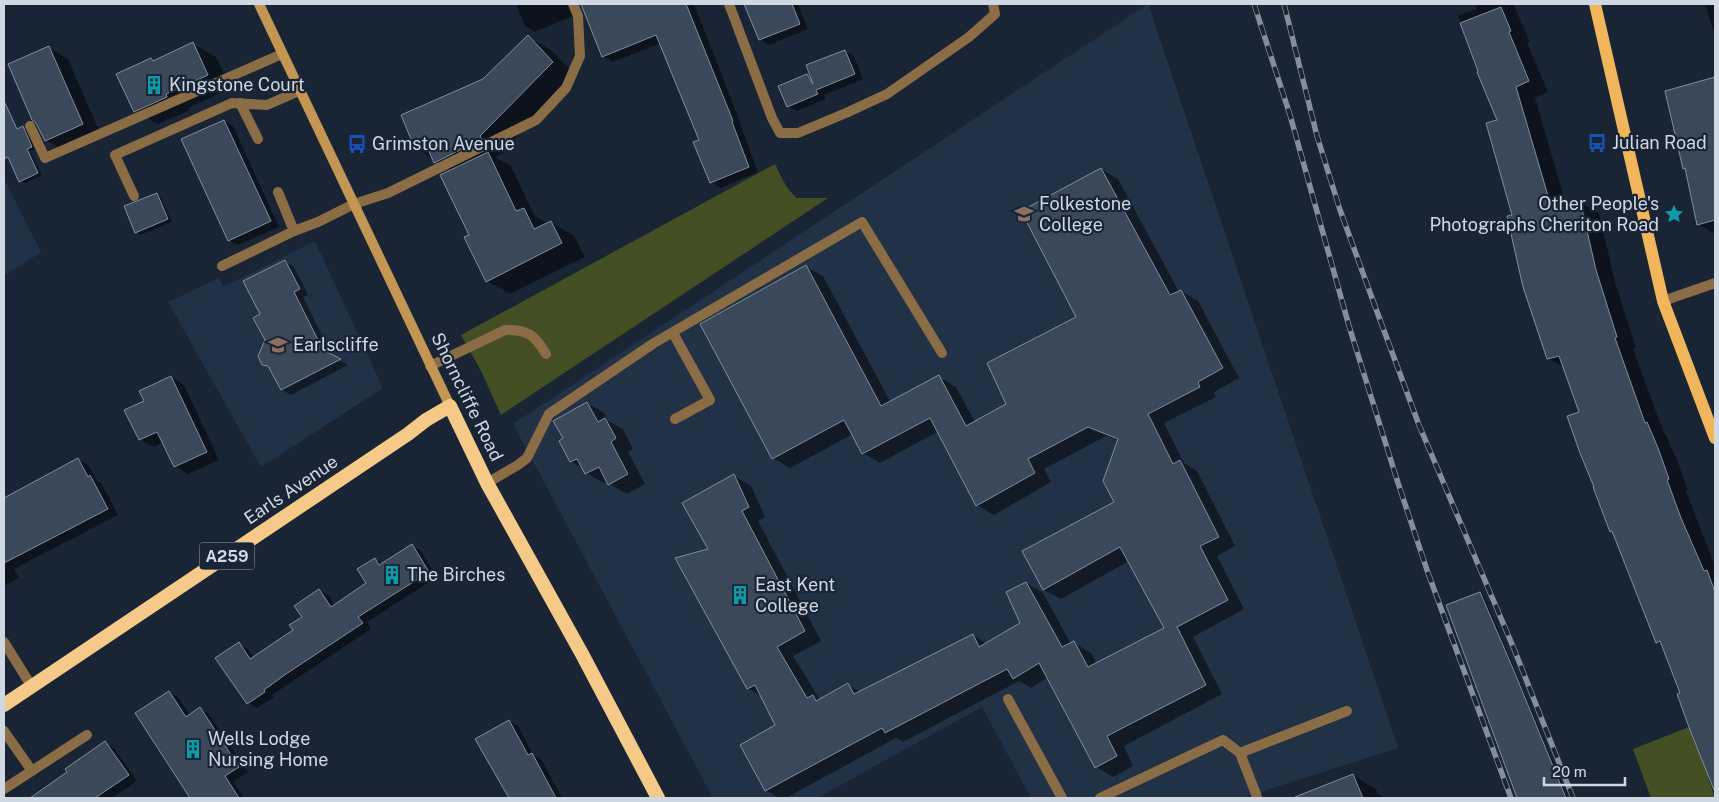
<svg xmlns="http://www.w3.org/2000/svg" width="1719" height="802" font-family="'Public Sans',sans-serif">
<rect width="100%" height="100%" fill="#192535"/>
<g fill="#223246">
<polygon points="1148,4 1398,748 1242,798 1031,798 982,707 817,798 713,798 513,424"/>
<polygon points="4,179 41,252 4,276"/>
<polygon points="315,241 383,388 261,467 168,302 219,278 223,287"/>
</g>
<g fill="#444e23">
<polygon points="775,164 786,186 796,198 828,198 501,415 482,373 461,335"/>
<polygon points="1689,727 1696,746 1709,741 1715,759 1715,774 1708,777 1715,798 1651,798 1633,749"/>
</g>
<g fill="#0007">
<polygon points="516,4 582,4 577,6 577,14 535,32 525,26"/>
<polygon points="582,4 694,4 742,127 741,127 758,172 721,188 711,182 701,140 661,43 613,62 603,56"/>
<polygon points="746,4 798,4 808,29 769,45 760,39"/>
<polygon points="1475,4 1513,4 1530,42 1527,43 1548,92 1535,98 1566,204 1580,202 1599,213 1615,282 1636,348 1633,349 1664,433 1666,435 1677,460 1688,490 1686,491 1715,566 1715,791 1679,694 1681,693 1663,645 1657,642 1615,534 1611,531 1581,412 1565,368 1548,358 1513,215 1499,121 1458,16 1477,9"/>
<polygon points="1705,4 1715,4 1715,36"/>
<polygon points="528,37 551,50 576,76 503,150 504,153 495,157 511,166 534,215 548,224 551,222 574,236 585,257 510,294 487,281 471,235 451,171 416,148"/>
<polygon points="193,44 216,57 231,88 188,108 190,110 158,124 135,111 151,59 155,61"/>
<polygon points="49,48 68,59 101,135 65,151 46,140"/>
<polygon points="845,51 854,56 863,79 824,95 826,99 797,111 788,106 807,75 811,77"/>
<polygon points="1715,78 1715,234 1698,224 1687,170 1684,168 1666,91"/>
<polygon points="224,121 233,126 279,227 238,245 229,240"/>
<polygon points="23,127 27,130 36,149 30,151 42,175 25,183 20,181 4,146 4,137"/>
<polygon points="1101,169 1118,179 1179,292 1181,291 1198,301 1239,378 1214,392 1216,397 1164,423 1184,463 1197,471 1235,546 1217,556 1244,609 1193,637 1222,694 1124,746 1133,766 1113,777 1096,767 1048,677 1031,688 1019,681 903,742 896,738 786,798 779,798 766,790 777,726 762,697 748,688 710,550 734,476 751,486 765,517 758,521 821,641 793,656 820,700 848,685 860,692 973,635 987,644 1022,623 1026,583 1043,593 1071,644 1074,643 1091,653 1097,664 1165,629 1129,561 1061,599 1044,590 1023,551 1116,502 1119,441 1106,436 1044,469 1051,482 994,515 977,505 939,431 880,463 863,453 853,434 790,468 773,458 806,267 823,276 891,403 939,377 956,387 975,422 1007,404 1078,318"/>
<polygon points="157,194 161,197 172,222 140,235 136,232"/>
<polygon points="285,261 294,267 308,295 303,297 332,356 348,365 291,395 282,390 270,368 263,364 266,340 262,315"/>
<polygon points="171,377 184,385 219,460 188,474 175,466 164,442 154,447 140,439 146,401"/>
<polygon points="587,403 604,413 608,421 623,429 633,449 628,452 645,484 627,494 609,484 608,481 604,483 586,473 584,469 571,462 560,441 564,439"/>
<polygon points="78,459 89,466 97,481 101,483 118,515 14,569 19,578 4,586 4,502"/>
<polygon points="412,546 421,551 437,577 367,622 371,629 272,695 274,697 257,708 248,703 239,644 248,649 254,658 294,630 319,590 329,596 335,606 368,584 375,559 383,564"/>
<polygon points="1480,593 1484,596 1568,798 1518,798 1510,778"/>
<polygon points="169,692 178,697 190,715 200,709 209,714 248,772 233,782 244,798 192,798 136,713"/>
<polygon points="509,721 518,726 533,755 541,759 562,798 510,798 477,739"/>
<polygon points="105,743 114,748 137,781 112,798 32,798 69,773"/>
<polygon points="1353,775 1376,789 1378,794 1386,798 1307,798 1306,794"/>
</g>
<g fill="#3b4859" stroke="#7f8ea1">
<polygon points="581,4 686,4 733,121 732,122 749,167 710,183 693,142 699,140 656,35 602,57"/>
<polygon points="744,4 792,4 800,24 759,40"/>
<polygon points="1501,7 1511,31 1509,32 1529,81 1516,87 1551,206 1580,200 1596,270 1617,337 1615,338 1645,423 1647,422 1658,448 1669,479 1667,480 1681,518 1704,571 1707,570 1715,592 1715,790 1714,790 1690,730 1677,694 1680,693 1660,641 1656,643 1612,531 1610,532 1593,487 1594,487 1580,453 1567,416 1579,412 1559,356 1547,359 1523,287 1507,216 1512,215 1486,123 1497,120 1477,72 1478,71 1460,23"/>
<polygon points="528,35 553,62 480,136 482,139 434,163 426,145 415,149 401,115 483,79"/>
<polygon points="193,42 208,75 166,94 167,97 134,112 116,74 151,58 153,61"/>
<polygon points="49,46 83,124 45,141 36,123 32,120 8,64"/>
<polygon points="845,50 855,74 816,90 818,94 787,107 778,86 807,74 813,84 806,65"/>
<polygon points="1715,77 1715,220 1697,225 1685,168 1683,169 1665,91"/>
<polygon points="4,101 17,129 23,126 32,147 27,149 38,173 19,182 8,157 4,159"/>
<polygon points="224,120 271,221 228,241 181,139"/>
<polygon points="488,152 516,211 524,208 534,229 551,221 562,243 486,282 464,237 469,235 440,175"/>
<polygon points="1101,168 1170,295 1181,290 1223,368 1198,382 1200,387 1148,414 1173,464 1180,460 1219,537 1200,546 1228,600 1177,627 1206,685 1107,736 1117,756 1095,768 1039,663 1013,679 1007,669 885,733 882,728 765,791 740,745 775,725 755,685 747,689 675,558 708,549 682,503 734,474 749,507 742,511 805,631 777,647 807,698 813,695 816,701 848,683 854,694 973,634 979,647 1020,623 1006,592 1026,582 1062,647 1074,641 1088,667 1164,628 1120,547 1043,590 1022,551 1114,502 1103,481 1118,439 1088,427 1028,459 1035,473 976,506 930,418 862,454 844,420 772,459 700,324 806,265 881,406 939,375 966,426 1006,404 987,363 1076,317 1021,211"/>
<polygon points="157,193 168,219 135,233 124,206"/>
<polygon points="285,260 300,289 294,292 323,350 341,359 281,390 268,366 262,365 258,356 265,340 253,318 260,314 243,281"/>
<polygon points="171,376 207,452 174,467 157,432 139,440 124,410 144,401 139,391"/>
<polygon points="587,402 598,422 605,418 616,438 611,442 628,474 608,485 599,467 585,474 577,459 570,462 559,441 563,438 553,421"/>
<polygon points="78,458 88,477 90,475 108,509 4,563 4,498"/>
<polygon points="412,544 429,572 358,617 363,623 286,674 264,690 265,692 247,704 215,658 239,642 250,659 293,630 289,625 302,617 294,606 319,589 331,607 366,583 357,569 375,558 379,565"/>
<polygon points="1480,592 1514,671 1566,798 1517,798 1446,605"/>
<polygon points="169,691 186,717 200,707 239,767 225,776 239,798 190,798 135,713"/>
<polygon points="509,720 528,755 532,753 556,798 509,798 475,739"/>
<polygon points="105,741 129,775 95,798 30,798 67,772 65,769"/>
<polygon points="1353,774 1363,798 1295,798 1295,797"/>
</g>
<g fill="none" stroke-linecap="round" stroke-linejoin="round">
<g stroke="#8a6d45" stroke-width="10">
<polyline points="240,103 258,139"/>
<polyline points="30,126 45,158 282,54"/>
<polyline points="278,192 294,231"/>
<polyline points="134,196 115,155 232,103 267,105 299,91"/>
<polyline points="222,266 294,231 318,222 354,204 388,193 536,120 566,88 580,56 578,16 573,4"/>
<polyline points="673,333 710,400 675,419"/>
<path d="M430,366L505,330C527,329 535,335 546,354"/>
<polyline points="487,483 518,465 527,458 549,414 654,343 862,222 942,353"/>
<polyline points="4,642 32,687"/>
<polyline points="1008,699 1062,798"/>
<polyline points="1240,753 1256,794"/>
<polyline points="1100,798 1223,740 1240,753 1347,711"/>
</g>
<g stroke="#8a6d45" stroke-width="10">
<polyline points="729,4 772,118 780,133 798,133 846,113 887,94 969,37 995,14 993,4"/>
<polyline points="1663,301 1715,283"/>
<polyline points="4,731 32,771"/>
<polyline points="4,789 87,735"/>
<polyline points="1256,794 1257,798"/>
</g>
<polyline stroke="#c49653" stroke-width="10" points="259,4 450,406"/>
<polyline stroke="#f1b65c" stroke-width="12" points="1595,4 1663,301 1715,438"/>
<polyline stroke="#f5ca89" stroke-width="14" points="4,705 408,434 426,420 450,406 487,483 582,654 658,798"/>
<g stroke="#858e9b" stroke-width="5.5">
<g id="rail">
<polyline points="1254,4 1290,115 1349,326 1398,483 1428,573 1511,798"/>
<polyline points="1284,4 1317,136 1340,210 1376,309 1419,425 1514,649 1573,798"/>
</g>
</g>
<use href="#rail" stroke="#192535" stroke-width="4" stroke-dasharray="11" stroke-linecap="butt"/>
</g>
<defs>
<g id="building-bare" transform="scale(1.5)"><path d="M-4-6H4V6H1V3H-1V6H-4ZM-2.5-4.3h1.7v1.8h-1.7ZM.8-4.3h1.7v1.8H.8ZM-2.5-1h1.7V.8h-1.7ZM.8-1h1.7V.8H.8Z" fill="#0f9aa8" stroke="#192535" stroke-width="2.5" paint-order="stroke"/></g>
<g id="bus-bare" transform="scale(1.5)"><path d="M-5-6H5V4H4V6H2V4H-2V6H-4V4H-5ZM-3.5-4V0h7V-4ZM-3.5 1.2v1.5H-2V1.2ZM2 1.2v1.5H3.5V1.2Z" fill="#1a4fb4" stroke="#192535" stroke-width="2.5" paint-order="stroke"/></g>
<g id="university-bare" transform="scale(1.5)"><path d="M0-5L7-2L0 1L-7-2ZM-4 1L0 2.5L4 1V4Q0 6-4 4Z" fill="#8d6e63" stroke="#192535" stroke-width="2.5" paint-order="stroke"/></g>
<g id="sight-bare" transform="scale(1.5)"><path d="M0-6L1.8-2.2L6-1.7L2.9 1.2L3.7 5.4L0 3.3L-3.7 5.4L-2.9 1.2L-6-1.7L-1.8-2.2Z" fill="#0f9aa8" stroke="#192535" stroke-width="2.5" paint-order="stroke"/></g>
<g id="school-bare" transform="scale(1.5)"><path d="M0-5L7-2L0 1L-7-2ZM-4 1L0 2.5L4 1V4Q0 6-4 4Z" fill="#8d6e63" stroke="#192535" stroke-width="2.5" paint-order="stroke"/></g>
</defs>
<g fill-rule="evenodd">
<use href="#building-bare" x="154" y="85"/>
<use href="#bus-bare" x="1597" y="143"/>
<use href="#bus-bare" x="357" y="144"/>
<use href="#university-bare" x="1024" y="214"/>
<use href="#sight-bare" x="1674" y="214"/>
<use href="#school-bare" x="278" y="345"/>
<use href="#building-bare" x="392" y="575"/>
<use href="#building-bare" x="740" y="595"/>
<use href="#building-bare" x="193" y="749"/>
</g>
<g text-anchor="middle" stroke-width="4.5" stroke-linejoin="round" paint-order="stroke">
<rect fill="#192535" stroke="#99a2af" stroke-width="1" x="199.5" y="542.5" width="55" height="27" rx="4"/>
<g font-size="16" font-weight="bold" fill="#d0d8e3">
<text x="227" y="562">A259</text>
</g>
<g font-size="18" fill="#d0d8e3" stroke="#192535" text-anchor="start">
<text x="169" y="91">Kingstone Court</text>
<text x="1612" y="149">Julian Road</text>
<text x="372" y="150">Grimston Avenue</text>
<text x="1039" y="210">Folkestone<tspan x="1039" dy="21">College</tspan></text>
<text x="1659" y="210" text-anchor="end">Other People's<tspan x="1659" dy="21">Photographs Cheriton Road</tspan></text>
<text x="293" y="351">Earlscliffe</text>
<text x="407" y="581">The Birches</text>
<text x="755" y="591">East Kent<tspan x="755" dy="21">College</tspan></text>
<text x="208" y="745">Wells Lodge<tspan x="208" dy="21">Nursing Home</tspan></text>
</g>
<g font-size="18" fill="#d0d8e3" stroke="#192535">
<text transform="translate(467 397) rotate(64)" y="6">Shorncliffe Road</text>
<text transform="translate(291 490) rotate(-34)" y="6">Earls Avenue</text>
</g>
</g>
<rect width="1719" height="802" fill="none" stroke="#d0d8e3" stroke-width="10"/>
<path d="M1544 777v8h81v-8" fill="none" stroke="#d0d8e3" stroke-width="2.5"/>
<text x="1552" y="777" font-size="15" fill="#d0d8e3" stroke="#192535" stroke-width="4" paint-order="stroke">20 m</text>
</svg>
